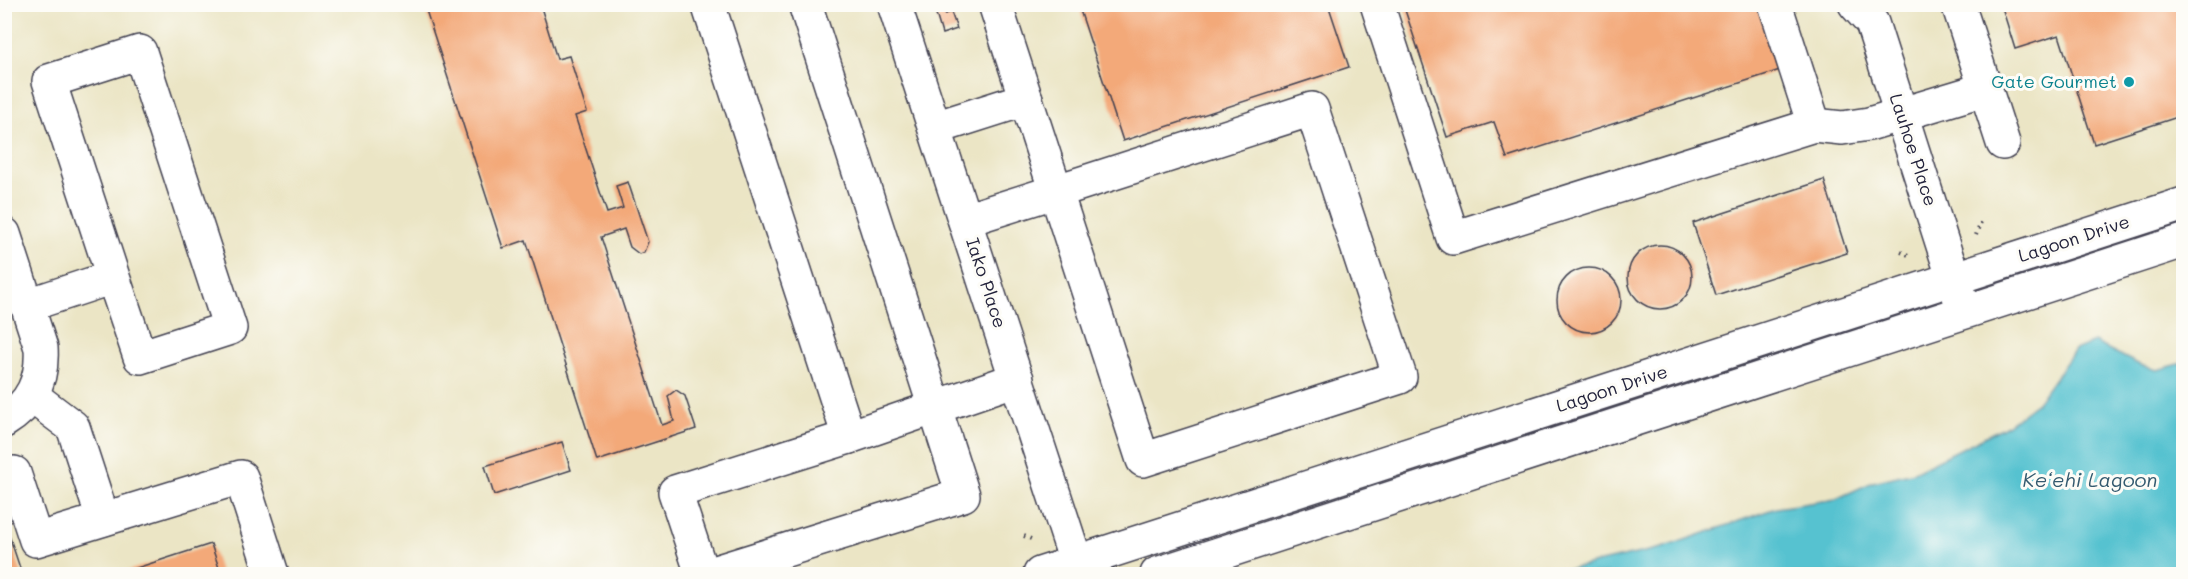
<svg xmlns="http://www.w3.org/2000/svg" width="2188" height="579" font-family="Mali,sans-serif">
<rect width="100%" height="100%" fill="#fdfcf7"/>
<filter id="ink" filterUnits="userSpaceOnUse"><feTurbulence type="fractalNoise" baseFrequency=".0167" numOctaves="2"/><feDisplacementMap in="SourceGraphic" scale="12" xChannelSelector="R" yChannelSelector="G"/><feConvolveMatrix kernelMatrix="1 2 1 2 8 2 1 2 1" color-interpolation-filters="sRGB"/></filter>
<filter id="wash" filterUnits="userSpaceOnUse"><feTurbulence type="fractalNoise" baseFrequency=".008" numOctaves="4" result="noise"/><feDisplacementMap in="SourceGraphic" scale="24" xChannelSelector="R" yChannelSelector="G"/><feGaussianBlur stdDeviation="1.35" result="paint"/><feColorMatrix in="noise" values="0 0 0 0 0 0 0 0 0 0 0 0 0 0 0 0 0 1.4 0 .05"/><feComposite in="paint" operator="in"/></filter>
<g filter="url(#wash)">
<rect width="100%" height="100%" fill="#ebe5c5"/>
<polygon fill="#56c2d0" stroke="#3c7286" stroke-width="1.5" points="2094,342 2140,365 2157,370 2183,363 2183,574 1548,574 1662,548 1776,508 1836,499 1873,482 1914,472 2004,427 2037,403 2075,350"/>
<g id="blocks">
<g fill="#f3a979">
<polygon points="424,4 540,4 557,59 569,56 587,112 575,116 607,213 623,208 616,186 628,182 648,242 644,252 639,254 630,247 624,229 601,237 662,425 674,421 668,396 676,390 685,396 696,429 597,461 526,240 503,248"/>
<polygon points="933,4 942,4 945,14 951,12 957,29 942,34"/>
<polygon points="1078,4 1328,4 1349,67 1123,141"/>
<polygon points="1403,4 1758,4 1780,70 1507,158 1494,122 1447,137"/>
<polygon points="2001,4 2184,4 2184,115 2094,144 2059,35 2015,49"/>
<polygon points="1824,180 1847,253 1716,295 1693,223"/>
<circle cx="1660" cy="277" r="32"/>
<circle cx="1589" cy="300" r="32"/>
<polygon points="562,442 571,470 494,495 485,466"/>
<polygon points="4,523 5,523 22,574 4,574"/>
<polygon points="211,544 221,574 118,574"/>
</g>
</g>
</g>
<g filter="url(#ink)">
<use href="#blocks" fill-opacity="0" stroke="#403f50" stroke-width="1.5"/>
<g fill="none" stroke-linecap="round" stroke-linejoin="round">
<g stroke="#403f50" stroke-width="36">
<g id="minor">
<polyline points="708,4 849,437 1017,379"/>
<polyline points="894,4 1080,574"/>
<polyline points="1377,4 1453,238 1814,125 1842,128 1869,124 1985,89"/>
<polyline points="1775,4 1814,125"/>
<polyline points="1855,4 1872,23 1960,299"/>
<polyline points="1958,4 2003,143"/>
<polyline points="935,128 1026,99"/>
<path d="M965,220C1081,184 1197,146 1312,109L1400,377L1143,460L995,4"/>
<path d="M4,234L41,348C43,380 32,404 4,421"/>
<polyline points="28,305 113,277 49,81 140,52 230,328 140,357 113,277"/>
<polyline points="32,396 73,427 103,519"/>
<polyline points="4,476 14,473 36,540 241,477 272,574"/>
<polyline points="702,574 675,492 849,437"/>
<polyline points="709,574 963,495 805,4"/>
<polyline points="1040,574 2184,204"/>
<polyline points="1157,574 2184,241"/>
</g>
</g>
<g stroke="#403f50" stroke-width="4" stroke-dasharray="1.5 4.5" stroke-linecap="butt">
<polyline points="1976,235 1981,222"/>
<polyline points="1901,252 1911,256"/>
<polyline points="1024,536 1033,540"/>
</g>
<use href="#minor" stroke="#fff" stroke-width="33"/>
</g>
</g>
<circle fill="#0f9aa8" stroke="#fdfcf7" stroke-width="2" cx="2129" cy="82" r="6"/>
<g text-anchor="middle" stroke-width="6" stroke-linejoin="round" paint-order="stroke">
<g font-size="18" fill="#0d838f" stroke="#fdfcf7" text-anchor="end">
<text x="2117" y="88">Gate Gourmet</text>
</g>
<g font-size="18" fill="#22223b" stroke="#fdfcf7">
<text transform="translate(1913 150) rotate(72)" y="6">Lauhoe Place</text>
<text transform="translate(2074 239) rotate(-18)" y="6">Lagoon Drive</text>
<text transform="translate(986 283) rotate(72)" y="6">Iako Place</text>
<text transform="translate(1612 389) rotate(-18)" y="6">Lagoon Drive</text>
</g>
<g font-size="20" font-style="italic" fill="#345a6f" stroke="#fdfcf7">
<text x="2090" y="487">Keʻehi Lagoon</text>
</g>
</g>
<rect width="2188" height="579" fill="none" stroke="#fdfcf7" stroke-width="24"/>
</svg>
